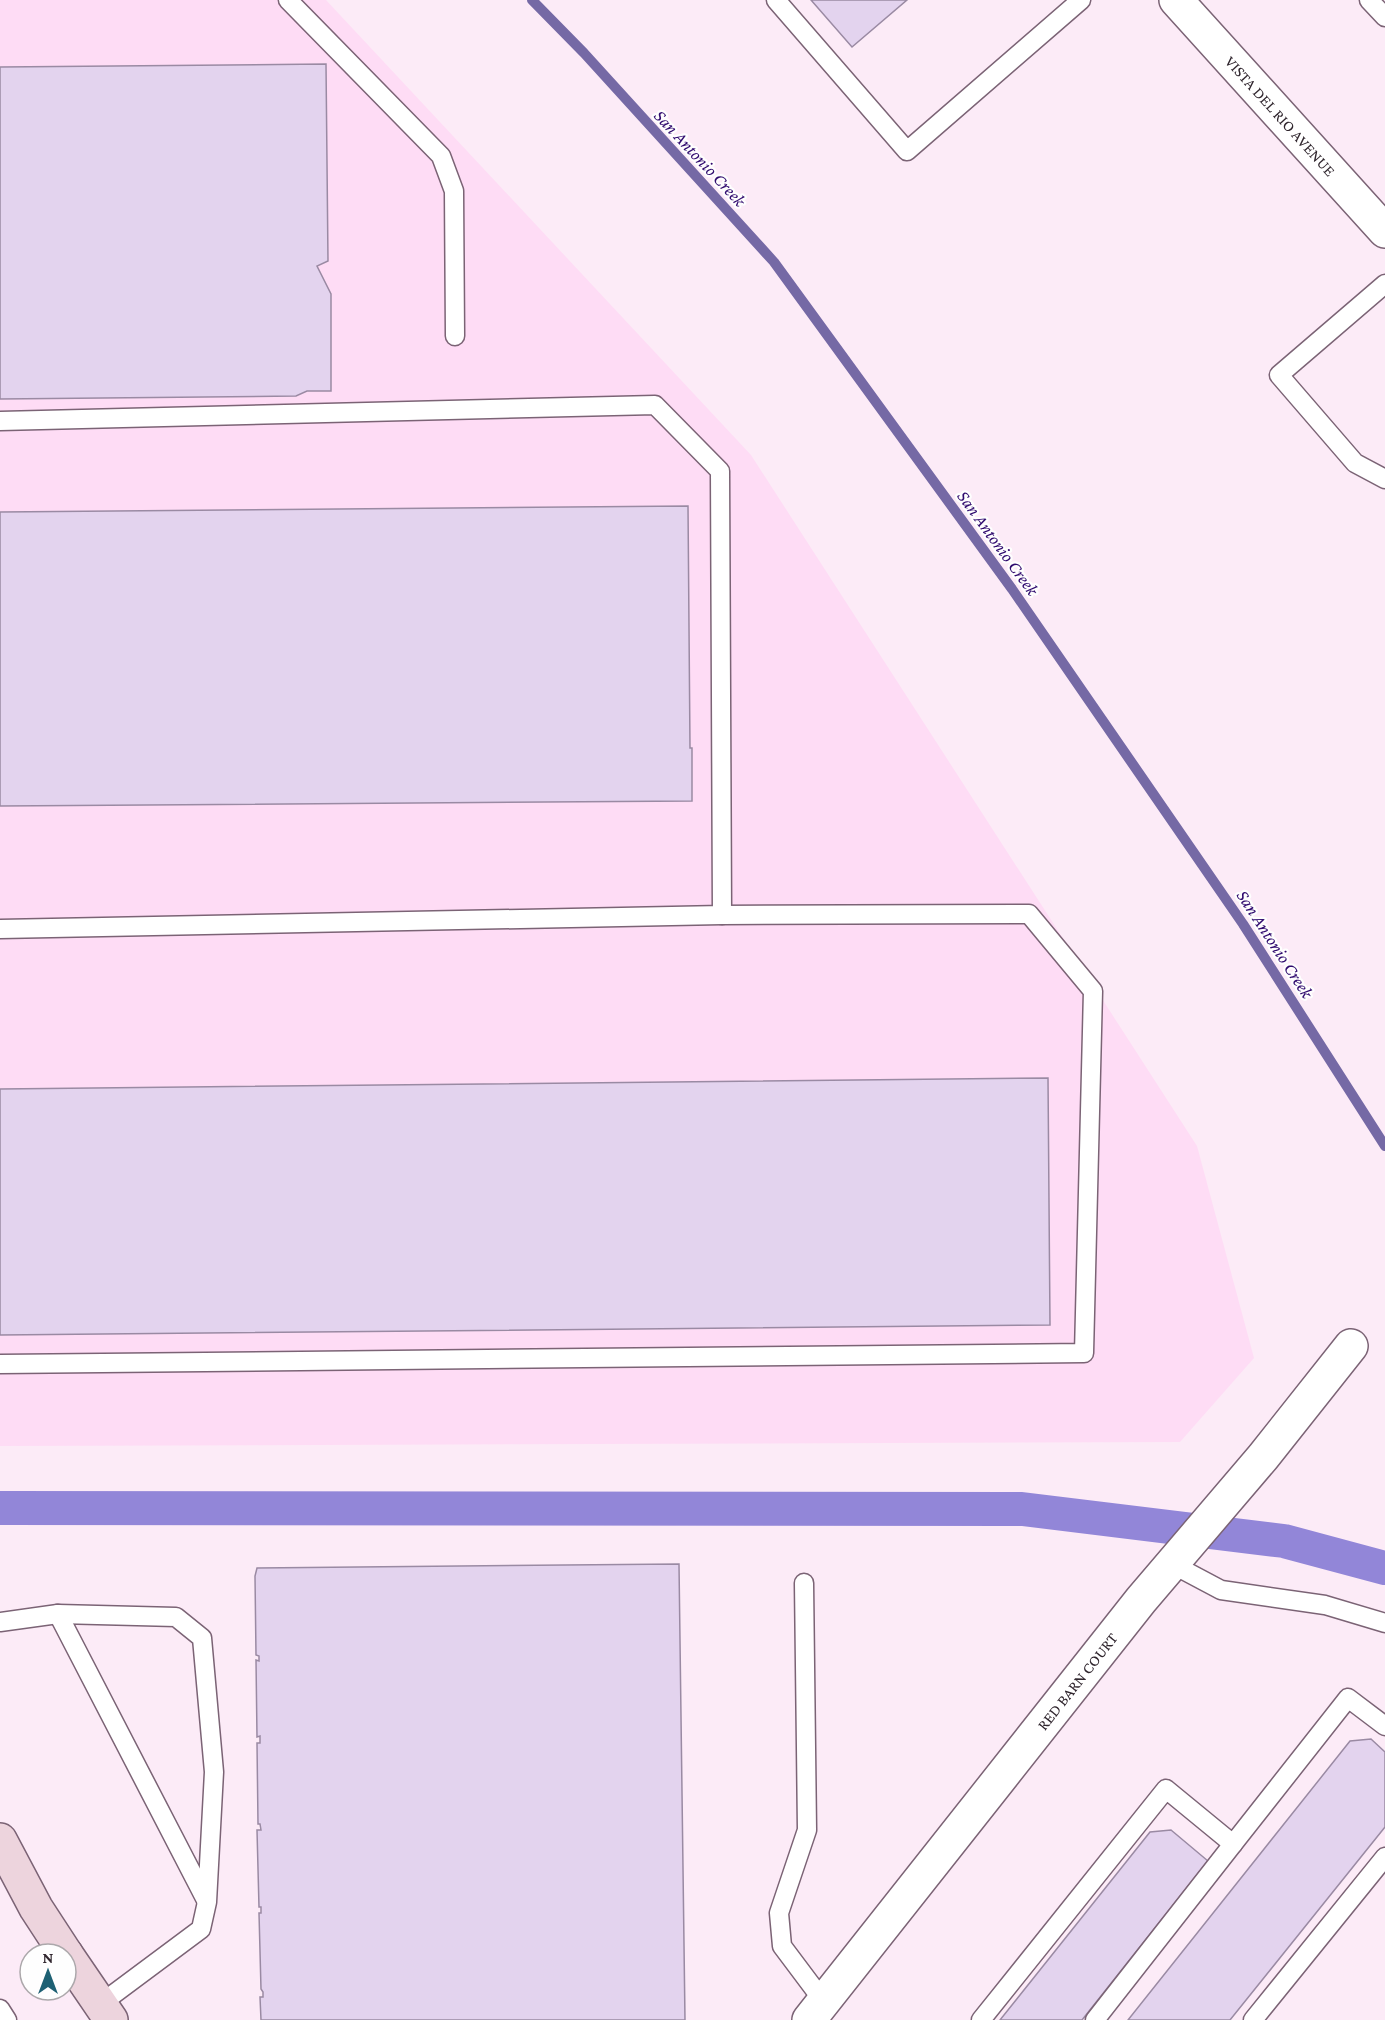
<svg xmlns="http://www.w3.org/2000/svg" width="1385" height="2020" font-family="'Crimson Pro',serif">
<rect width="100%" height="100%" fill="#fcebf7"/>
<polygon fill="#fedcf5" points="0,0 326,0 751,455 1197,1146 1254,1358 1180,1442 0,1446"/>
<g fill="none" stroke-linecap="round" stroke-linejoin="round">
<polyline stroke="#7569a5" stroke-width="10" points="532,0 584,53 774,262 1012,589 1243,924 1385,1146"/>
<polyline stroke="#9286d8" stroke-width="34" points="0,1508 1022,1509 1284,1541 1385,1568"/>
</g>
<g fill="#e3d3ee" stroke="#9a8aa3" stroke-width="1.5">
<polygon points="811,0 907,0 852,47"/>
<polygon points="326,64 328,261 317,266 331,294 331,391 307,391 296,396 0,399 0,67"/>
<polygon points="688,506 690,748 692,748 692,801 0,806 0,512"/>
<polygon points="1048,1078 1050,1325 0,1335 0,1089"/>
<polygon points="679,1564 685,2020 261,2020 260,1997 263,1997 263,1992 261,1989 259,1913 261,1913 261,1907 259,1907 257,1830 261,1830 260,1824 258,1824 257,1743 260,1743 260,1736 257,1737 256,1660 259,1661 259,1656 256,1655 255,1576 257,1568"/>
<polygon points="1371,1739 1385,1752 1385,1827 1230,2020 1128,2020 1350,1741"/>
<polygon points="1171,1830 1208,1861 1082,2020 1000,2020 1150,1832"/>
</g>
<g fill="none" stroke-linecap="round" stroke-linejoin="round">
<g stroke="#7b6375" stroke-width="21">
<g id="lane">
<polyline points="288,0 441,156 454,191 455,336"/>
<polyline points="776,0 907,151 1081,0"/>
<polyline points="1369,0 1385,17"/>
<polyline points="1385,284 1279,375 1355,463 1385,479"/>
<polyline points="0,421 655,405 720,471 722,915 0,929"/>
<polyline points="0,1364 1084,1353 1093,991 1029,914 722,915"/>
<polyline points="1172,1564 1221,1590 1325,1605 1385,1623"/>
<polyline points="804,1583 807,1830 779,1913 782,1946 824,2002"/>
<polyline points="58,1614 206,1900"/>
<polyline points="0,1622 58,1614 176,1617 202,1638 214,1772 207,1902 201,1929 99,2005"/>
<polyline points="0,2009 7,2020"/>
<polyline points="981,2020 1166,1789 1233,1844 1348,1698 1385,1726"/>
<polyline points="1095,2020 1233,1844"/>
<polyline points="1253,2020 1385,1857"/>
</g>
</g>
<g stroke="#7b6375" stroke-width="36">
<g id="street">
<path id="s1" d="M1176,0L1385,231"/>
<path id="s2" d="M809,2020L1141,1600L1263,1457L1351,1346"/>
</g>
</g>
<g stroke="#7b6375" stroke-width="36">
<g id="secondary">
<polyline points="0,1840 36,1908 66,1954"/>
<polyline points="66,1954 111,2020"/>
</g>
</g>
<use href="#lane" stroke="#fff" stroke-width="18"/>
<use href="#street" stroke="#fff" stroke-width="33"/>
<use href="#secondary" stroke="#edd4dd" stroke-width="33"/>
</g>
<g text-anchor="middle" stroke-width="4.5" stroke-linejoin="round" paint-order="stroke">
<g font-size="16" fill="#30262e" stroke="#fefefe">
<text dy="6" stroke="none"><textPath href="#s1" startOffset="156">VISTA DEL RIO AVENUE</textPath></text>
<text dy="6" stroke="none"><textPath href="#s2" startOffset="432">RED BARN COURT</textPath></text>
</g>
<g font-size="18" font-style="italic" fill="#2f0a6e" stroke="#fefefe">
<text transform="translate(700 158) rotate(47)" y="6">San Antonio Creek</text>
<text transform="translate(998 543) rotate(54)" y="6">San Antonio Creek</text>
<text transform="translate(1275 944) rotate(57)" y="6">San Antonio Creek</text>
</g>
</g>
<g transform="translate(48 1972)"><circle r="28" fill="#fefefe" stroke="#aca8ab" stroke-width="1.5"/>
<path d="M0-4.5L10 22L0 15L-10 22Z" fill="#1d6073"/>
<text y="-9" font-size="16" font-weight="bold" text-anchor="middle" fill="#30262e">N</text>
</g>
</svg>
